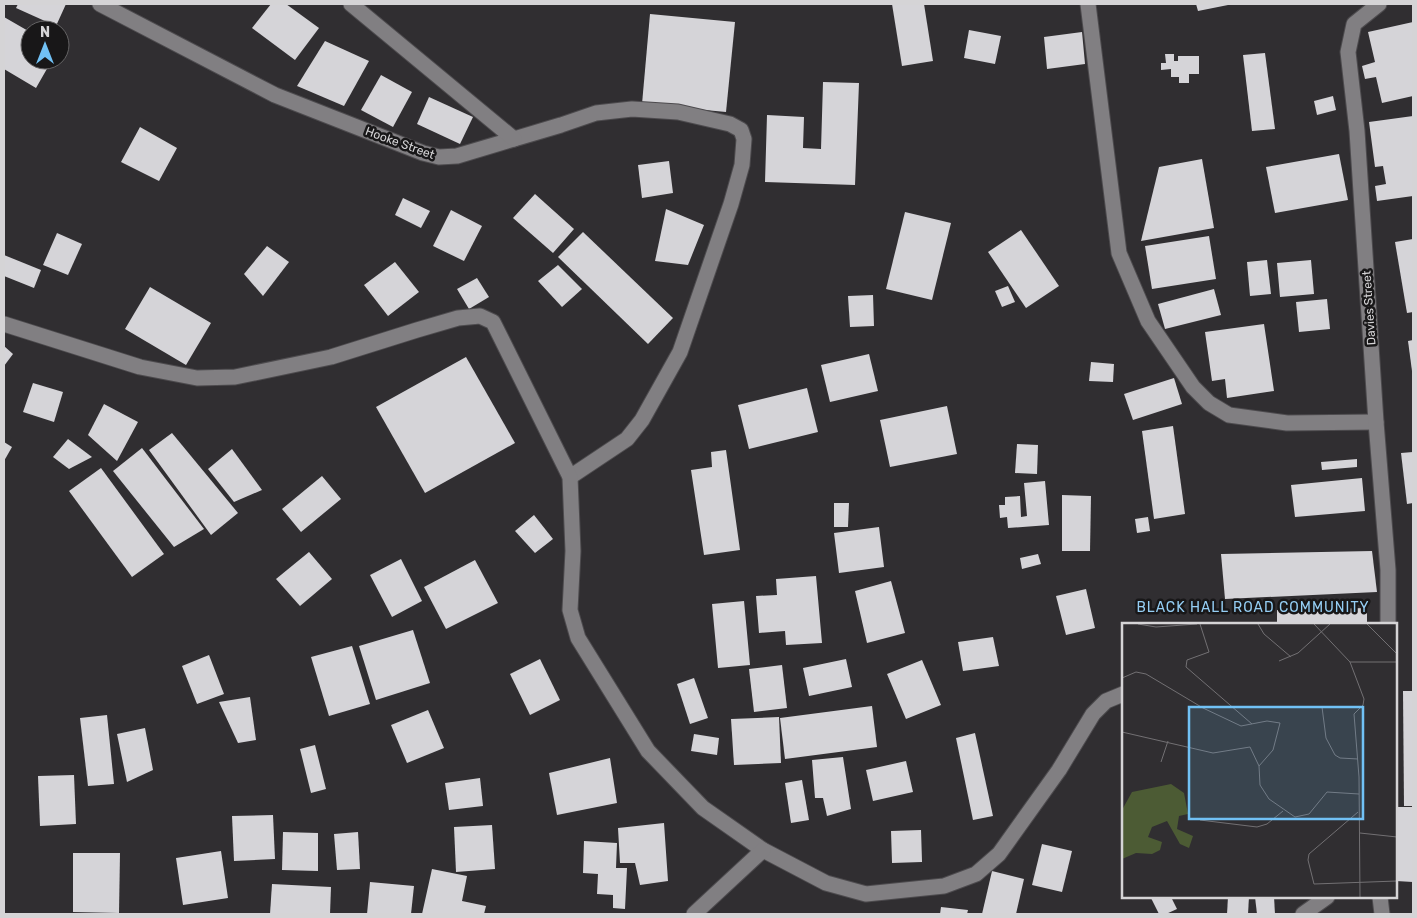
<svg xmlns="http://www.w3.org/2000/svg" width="1417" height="918" font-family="Rubik,sans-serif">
<rect width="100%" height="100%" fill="#302e31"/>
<g fill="#d5d4d8">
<polygon points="18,4 66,4 56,26 16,8"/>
<polygon points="271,4 286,4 319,28 295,60 252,28"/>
<polygon points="892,4 924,4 933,61 902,66"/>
<polygon points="1196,4 1228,4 1228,5 1198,11"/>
<polygon points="650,14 735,22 726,112 642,104"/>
<polygon points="4,17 30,32 30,60 52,60 36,88 4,69"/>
<polygon points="1413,22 1413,96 1382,103 1376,77 1365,79 1362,66 1375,62 1368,32"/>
<polygon points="969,30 1001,36 995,64 964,58"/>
<polygon points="1082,32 1085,64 1047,69 1044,37"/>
<polygon points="325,41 369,61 344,106 297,86"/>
<polygon points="1265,53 1275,129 1252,131 1243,55"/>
<polygon points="1165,54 1174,54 1174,61 1178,61 1178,56 1199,56 1199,74 1189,74 1189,83 1179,83 1179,77 1171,77 1171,69 1161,70 1161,63 1166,63"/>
<polygon points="381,75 412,92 393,127 361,110"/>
<polygon points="823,82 859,83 855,185 765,182 767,115 804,117 803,148 821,149"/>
<polygon points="1333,96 1336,110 1317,115 1314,101"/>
<polygon points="429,97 473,117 460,144 417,124"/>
<polygon points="1413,116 1413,196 1377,201 1375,186 1386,184 1383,166 1375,167 1369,122"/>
<polygon points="140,127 177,148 159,181 121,162"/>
<polygon points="1339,154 1348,200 1275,213 1266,167"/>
<polygon points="1202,159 1214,228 1141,241 1159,167"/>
<polygon points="669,161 673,193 642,198 638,165"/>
<polygon points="535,194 574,229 553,253 513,218"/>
<polygon points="403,198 430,211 421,228 395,215"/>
<polygon points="666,209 704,225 688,265 655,261"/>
<polygon points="451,210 482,226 464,261 433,246"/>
<polygon points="905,212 951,223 932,300 886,289"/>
<polygon points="1021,230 1059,286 1026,308 988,252"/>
<polygon points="583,232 673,318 648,344 558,257"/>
<polygon points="57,233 82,244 68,275 43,265"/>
<polygon points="1209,236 1216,279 1152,289 1145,246"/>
<polygon points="1413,239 1413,312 1407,313 1395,242"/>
<polygon points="267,246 289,262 263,296 244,274"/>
<polygon points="4,255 41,270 34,288 4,276"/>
<polygon points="1267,260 1271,294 1250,296 1247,262"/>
<polygon points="1311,260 1314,294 1280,297 1277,263"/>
<polygon points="395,262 419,292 388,316 364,285"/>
<polygon points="558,265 582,289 562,307 538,281"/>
<polygon points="477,278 489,297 469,309 457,289"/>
<polygon points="1008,286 1015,302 1002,307 995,291"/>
<polygon points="150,287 211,323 186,365 125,329"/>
<polygon points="1214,289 1221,315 1165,329 1158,304"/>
<polygon points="873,295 874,326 850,327 848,296"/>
<polygon points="1327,299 1330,329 1299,332 1296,302"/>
<polygon points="1264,324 1274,391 1227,398 1225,379 1212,381 1205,332"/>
<polygon points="1413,340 1413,371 1412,371 1408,341"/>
<polygon points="4,346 13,354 4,366"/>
<polygon points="869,354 878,391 830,402 821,365"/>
<polygon points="466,357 515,443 425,493 376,407"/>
<polygon points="1091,362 1114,364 1113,382 1089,381"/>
<polygon points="1174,378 1182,404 1133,420 1124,394"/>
<polygon points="33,383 63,392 54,422 23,412"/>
<polygon points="807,388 818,432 749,449 738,405"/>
<polygon points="104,404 138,422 117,461 88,435"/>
<polygon points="947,406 957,454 890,467 880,420"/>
<polygon points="1173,426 1185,514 1154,519 1142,431"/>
<polygon points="172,433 238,513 211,535 149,450"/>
<polygon points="68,439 92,457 69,469 53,457"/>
<polygon points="4,442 12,447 4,461"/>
<polygon points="1017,444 1038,445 1037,474 1015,473"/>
<polygon points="142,448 204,529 174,547 113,471"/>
<polygon points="232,449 262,490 234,502 208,469"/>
<polygon points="726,450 740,550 704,555 691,470 712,467 711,452"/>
<polygon points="1413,452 1413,503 1407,504 1401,453"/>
<polygon points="1357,459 1357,467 1322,470 1321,462"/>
<polygon points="101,468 164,554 132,577 69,491"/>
<polygon points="322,476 341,499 301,532 282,509"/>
<polygon points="1362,478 1365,511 1295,517 1291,485"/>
<polygon points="1045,481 1049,525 1008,528 1007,517 1000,518 999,505 1005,505 1005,497 1020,496 1021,517 1027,516 1024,483"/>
<polygon points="1062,495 1091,496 1090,551 1062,551"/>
<polygon points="834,503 849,503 848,527 834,527"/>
<polygon points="534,515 553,539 535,553 515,531"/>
<polygon points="1148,517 1150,531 1137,533 1135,519"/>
<polygon points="879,527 884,567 839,573 834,533"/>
<polygon points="1372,551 1377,592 1225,599 1221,554"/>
<polygon points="309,552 332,579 300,606 276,579"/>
<polygon points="1038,554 1041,564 1022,569 1020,558"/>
<polygon points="401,559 422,601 392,617 370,575"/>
<polygon points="475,560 498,603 446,629 424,587"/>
<polygon points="816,576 822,643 786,645 785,631 759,633 756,596 777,595 776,579"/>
<polygon points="891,581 905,633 867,643 855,591"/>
<polygon points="1086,589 1095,628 1066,635 1056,596"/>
<polygon points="744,601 750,665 718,668 712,604"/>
<polygon points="1367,608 1367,624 1277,624 1277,610"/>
<polygon points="413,630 430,683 376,700 359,646"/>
<polygon points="993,637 999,666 963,671 958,642"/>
<polygon points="352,646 370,704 329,716 311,657"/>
<polygon points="209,655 224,694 197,704 182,666"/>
<polygon points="540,659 560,700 530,715 510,674"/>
<polygon points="846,659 852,687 809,696 803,668"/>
<polygon points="922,660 941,705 906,719 887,674"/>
<polygon points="782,665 787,708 754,712 749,669"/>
<polygon points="694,678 708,718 690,724 677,684"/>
<polygon points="1403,691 1413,691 1413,806 1404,806"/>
<polygon points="250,697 256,740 238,743 219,702"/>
<polygon points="872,706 877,747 785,759 780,718"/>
<polygon points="428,710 444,748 407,763 391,725"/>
<polygon points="107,715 114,784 88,786 80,718"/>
<polygon points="779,717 781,763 734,765 731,719"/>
<polygon points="145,728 153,770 127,782 117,734"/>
<polygon points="975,733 993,816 973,820 956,738"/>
<polygon points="694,734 719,738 717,755 691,751"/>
<polygon points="315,745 326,789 311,793 300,749"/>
<polygon points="843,757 851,809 827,816 823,798 815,798 812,760"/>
<polygon points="610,758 617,803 557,815 549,773"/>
<polygon points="906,761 913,792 873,801 866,770"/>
<polygon points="74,775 76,824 40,826 38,776"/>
<polygon points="480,778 483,806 449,810 445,783"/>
<polygon points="802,780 809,820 791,823 785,783"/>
<polygon points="1396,807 1413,807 1413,882 1396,881"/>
<polygon points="273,815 275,859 234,861 232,816"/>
<polygon points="664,823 668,881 640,885 635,863 620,863 618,828"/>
<polygon points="492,825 495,869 456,872 454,827"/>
<polygon points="921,830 922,862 892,863 891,831"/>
<polygon points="283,832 318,833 318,871 282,870"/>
<polygon points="358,832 360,869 337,870 334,834"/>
<polygon points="584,841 617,843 616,868 627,868 625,909 613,908 613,895 597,894 598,874 583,873"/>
<polygon points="1042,844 1072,851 1062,892 1032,885"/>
<polygon points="221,851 228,898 183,905 176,858"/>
<polygon points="73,853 120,853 119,913 73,912"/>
<polygon points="432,869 467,876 462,901 486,906 484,914 422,914"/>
<polygon points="992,871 1024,879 1016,914 982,914"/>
<polygon points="370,882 414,886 411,914 367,914"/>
<polygon points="272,884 331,887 330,914 270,914"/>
<polygon points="1153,897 1171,897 1177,909 1166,914 1159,914 1151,898"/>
<polygon points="1228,897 1249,897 1248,914 1227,914"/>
<polygon points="1255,897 1274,897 1275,914 1257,914"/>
<polygon points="941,907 968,910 967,914 940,914"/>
</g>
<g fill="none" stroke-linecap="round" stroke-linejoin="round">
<g stroke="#4d4b4e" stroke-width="17">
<g id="minor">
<polyline points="100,4 275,95 423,153 439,157 457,156 561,125 596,113 632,109 678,112 730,124 741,130 744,139 742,165 731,204 680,352 642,420 627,439 570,477"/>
<polyline points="351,4 514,139"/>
<polyline points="1088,4 1119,253 1148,321 1193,387 1209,403 1229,415 1287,423 1376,422"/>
<polyline points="1379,4 1354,24 1348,52 1357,131 1376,422 1388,570 1388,624"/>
<polyline points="4,324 140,367 197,378 235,377 331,357 417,330 458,318 480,316 493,322 570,477 573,551 570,610 578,638 648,751 703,808 763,850 826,883 866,894 944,886 976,874 999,854 1059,770 1093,714 1106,701 1123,694"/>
<polyline points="1380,897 1382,914"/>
<polyline points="694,914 763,850"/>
<polyline points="1303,914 1327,897"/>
</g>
</g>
<use href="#minor" stroke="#817f82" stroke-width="15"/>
</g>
<g text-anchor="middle" stroke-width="5" stroke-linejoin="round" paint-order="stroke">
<g font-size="12" fill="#d5d4d6" stroke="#181718">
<text transform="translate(400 143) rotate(20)" y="4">Hooke Street</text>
<text transform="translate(1369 308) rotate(-94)" y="4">Davies Street</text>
</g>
<g font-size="14" letter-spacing="1" fill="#95cef4" stroke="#181718">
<text x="1253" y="612">BLACK HALL ROAD COMMUNITY</text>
</g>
</g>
<g transform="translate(1122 623)">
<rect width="275" height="275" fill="#302e31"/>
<path d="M49,161L62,170L66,191L57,193L55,206L71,213L67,225L58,221L45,198L30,204L26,214L40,219L38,227L30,231L14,230L0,236V187L10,169Z" fill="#4c5b34"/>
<path fill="none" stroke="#727073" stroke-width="1" d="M16,1L34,4L75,1M78,1L87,29L65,37L64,44L130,101M136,1L142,11L169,34M192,1L228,39L242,76L241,82L232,91L237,154L238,274M245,1L275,31M157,38L176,30L208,1M228,39H275M0,55L14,49L24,51L81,85L119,103L145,98L158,100L151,127L137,143M200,84L204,115L213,132L218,135L236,136M0,109L91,130L128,124L137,143L138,162L147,176L173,194L187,191L205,169L237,171M39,139L46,118M236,189L187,231L186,237L192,261L275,258M78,197L135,204L145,201L161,188M238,210L275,214"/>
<path fill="#71c1f5" fill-opacity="0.15" stroke="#71c1f5" stroke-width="2.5" d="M67,84H241V196H67Z"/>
<rect width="275" height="275" fill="none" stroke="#d5d4d6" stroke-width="2.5"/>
</g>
<rect width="1417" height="918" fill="none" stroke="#d5d4d6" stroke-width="10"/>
<g transform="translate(45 45)"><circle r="24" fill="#181718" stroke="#646364"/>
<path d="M0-4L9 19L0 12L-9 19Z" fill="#71c1f5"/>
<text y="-8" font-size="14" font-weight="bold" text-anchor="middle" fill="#d5d4d6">N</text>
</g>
</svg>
